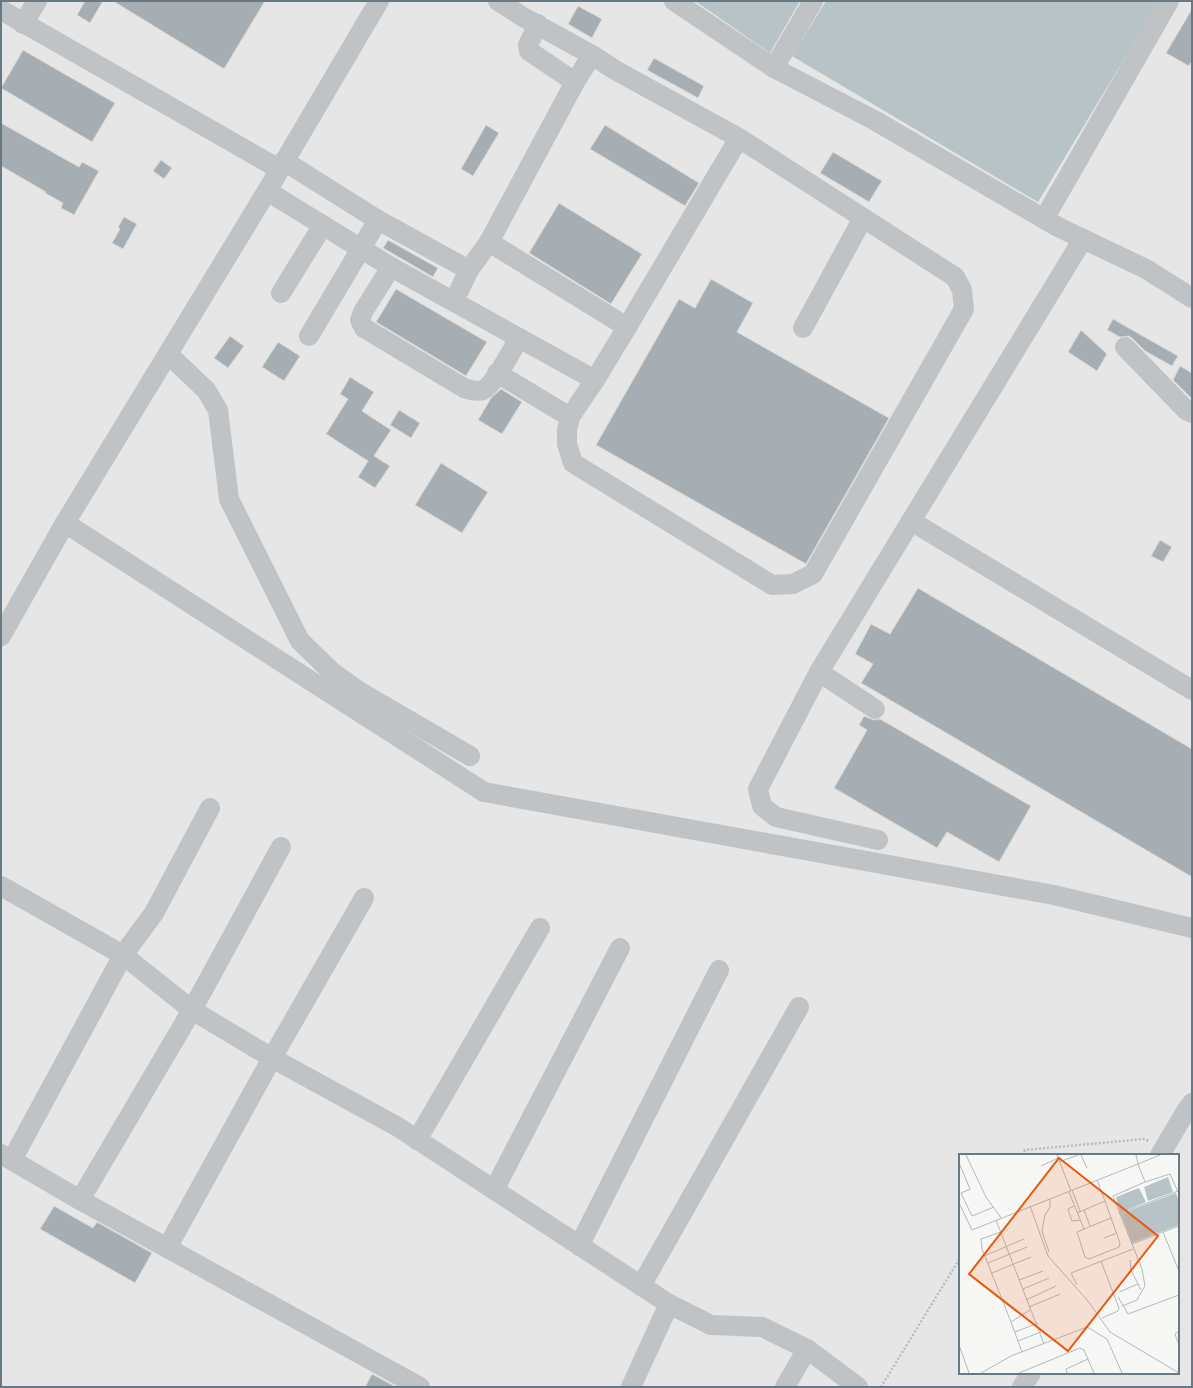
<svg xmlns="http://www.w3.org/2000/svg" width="1193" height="1388" font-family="'Source Sans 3',sans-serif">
<rect width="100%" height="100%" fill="#f7f7f5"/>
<path fill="#e5e6e5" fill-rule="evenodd" d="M1,1H1192V1387H1ZM960,1155H1178V1373H960Z"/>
<g fill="#b7c3c6">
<polygon points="695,1 800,1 770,53"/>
<polygon points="826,1 1159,1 1038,202 792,56"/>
</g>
<g fill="#a7aeb3" stroke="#d9d9d7">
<polygon points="85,1 103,1 90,23 77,15"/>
<polygon points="113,1 265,1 224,69"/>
<polygon points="578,6 602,19 592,38 568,24"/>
<polygon points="1192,9 1192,60 1189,66 1166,53"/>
<polygon points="23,50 115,103 92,142 1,88"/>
<polygon points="654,58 704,86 698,98 647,70"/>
<polygon points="1,123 79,167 82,162 99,171 74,215 61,208 63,203 45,193 46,192 1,166"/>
<polygon points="486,125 499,133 473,176 461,169"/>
<polygon points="605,125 699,183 685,206 590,149"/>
<polygon points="833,152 882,181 869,202 820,173"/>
<polygon points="161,160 172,168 164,179 153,171"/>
<polygon points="559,203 642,254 611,304 529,253"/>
<polygon points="124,217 137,224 123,249 112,243 120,229 118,227"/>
<polygon points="388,240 438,268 433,277 383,248"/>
<polygon points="711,279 753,303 737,332 889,418 806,564 596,445 679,299 695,308"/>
<polygon points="396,289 487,342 466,376 376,322"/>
<polygon points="1113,319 1178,356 1172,366 1145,351 1133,339 1129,336 1120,337 1107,330"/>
<polygon points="1081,330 1107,354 1097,371 1068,352"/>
<polygon points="230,336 244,346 228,368 214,358"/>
<polygon points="278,342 300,356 284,381 262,367"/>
<polygon points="1180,366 1192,373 1192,399 1173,380"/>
<polygon points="350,377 374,392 362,411 391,430 374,456 390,466 375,488 358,477 368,461 326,434 348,399 340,394"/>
<polygon points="501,389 522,402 502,434 478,420 491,398"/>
<polygon points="399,410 420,423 411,438 390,425"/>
<polygon points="441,463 488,492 462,533 415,505"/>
<polygon points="1160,540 1172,547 1163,562 1151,556"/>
<polygon points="918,588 1192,749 1192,877 861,683 873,664 855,654 871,624 890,634"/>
<polygon points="864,716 874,720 880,719 1031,806 999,862 947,832 937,848 834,788 867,730 859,725"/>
<polygon points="54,1206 93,1228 97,1222 152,1253 135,1283 40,1229"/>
<polygon points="372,1374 396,1387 365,1387"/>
</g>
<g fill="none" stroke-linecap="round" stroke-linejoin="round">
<g stroke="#b9bcbe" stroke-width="2.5" stroke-dasharray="2 2" stroke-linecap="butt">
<polyline points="1022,1155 1025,1150 1144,1139 1149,1141"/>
<polyline points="881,1387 960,1258"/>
</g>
<g stroke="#bfc3c6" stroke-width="20">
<polyline points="498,1 523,17 592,55"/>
<polyline points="674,1 774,68 874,120 1058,227 1146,269 1192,298"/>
<polyline points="1,10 279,169"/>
<polyline points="23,24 37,1"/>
<polyline points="538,24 528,45 529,51 575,82"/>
<polyline points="774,68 813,1"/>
<polyline points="284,161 378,220 469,270"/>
<polyline points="267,191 391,267 595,380"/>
<polyline points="1044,219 1169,1"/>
<polyline points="489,242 627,327"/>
<path d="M391,267L363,312L360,320L364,328L464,388C470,390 477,392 483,390C494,385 512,350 519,338"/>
<polyline points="281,293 323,225"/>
<polyline points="454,301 469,270 489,242 575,82 592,55 615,70 739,138 955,277 962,290 964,309 813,574 793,584 772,585 573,463 567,444 567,430 570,417 595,380 627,327 739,138"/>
<polyline points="803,328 863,218"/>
<polyline points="309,336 378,220"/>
<polyline points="1125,347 1186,410 1192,413"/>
<polyline points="168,354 206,390 218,410 229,499 300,641 331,671 360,692 470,756"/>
<polyline points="497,373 570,417"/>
<polyline points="911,521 1192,690"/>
<polyline points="65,523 484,792 1054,895 1192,928"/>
<polyline points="1,636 65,523 267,191 379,1"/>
<polyline points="819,672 875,709"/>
<polyline points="878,840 776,817 762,806 758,789 819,672 1083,239"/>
<polyline points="1,886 123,955 192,1010 272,1058 398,1127 669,1304 711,1325 762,1327 807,1349 858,1387"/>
<polyline points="417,1140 540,928"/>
<polyline points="1,1154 80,1200 420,1387"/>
<polyline points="1160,1155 1186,1111 1192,1103"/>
<polyline points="12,1160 123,955 154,913 210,808"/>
<polyline points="494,1190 620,948"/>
<polyline points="80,1200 192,1010 281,847"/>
<polyline points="579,1246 719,970"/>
<polyline points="167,1248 272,1058 364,898"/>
<polyline points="641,1286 799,1007"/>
<polyline points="631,1387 669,1304"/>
<polyline points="785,1387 807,1349"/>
<polyline points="1022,1387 1031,1373"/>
</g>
</g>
<g transform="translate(959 1154)">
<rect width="220" height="220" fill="#f7f7f5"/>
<path d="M209,23L214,38L189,47L185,33ZM180,34L187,48L161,59L157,43ZM217,39L220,47V71L173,89L162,60Z" fill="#b7c3c6"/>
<path fill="none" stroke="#b1babd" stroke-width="1" d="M7,1L27,43L42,64M98,1L112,37M122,1L128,14M100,8L119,1M0,9L11,35L2,39L13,62L35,53M82,12L99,4M138,26L146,47M186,28L211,20L220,40M113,36L121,57M110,38L125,75M0,49L13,76L179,10L177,1M71,52L89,102L129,147L151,178L220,219M115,52L109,55L113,67L121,66M125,56L131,72M118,59L146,47L152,64L161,89L160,93L130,105L126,103L118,78L152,64M160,60L219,37M37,66L85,190M42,78L22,85L23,95L52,168L71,156M204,78L220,72M145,84L158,79M173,90L204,78L220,117M90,98L83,77L86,61L91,53V45M25,102L65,85M171,106L172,116L182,136M142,107L160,154L159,157L143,164M29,109L68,93M33,119L72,103M60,126L84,117M118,131L112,119L174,95M64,135L90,124M160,138L179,130M159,143L169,160L220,141M67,146L97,132M163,152L178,146L186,132L183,115L154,42L186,28L179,10L201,1M70,153L101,140M52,168L63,198M220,177L216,180L220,191M56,178L79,169M59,187L82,178M0,191L10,219M22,219L52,202L128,173L148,185L163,219M60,219L121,194L125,196L135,219M108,219L107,215L129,205"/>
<path fill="#e8590c" fill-opacity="0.15" stroke="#e8590c" stroke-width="2" d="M100,4L199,82L109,197L10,120Z"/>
<rect width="220" height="220" fill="none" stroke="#697983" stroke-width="2"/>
</g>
<rect width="1193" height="1388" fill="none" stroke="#697983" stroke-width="4"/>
</svg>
